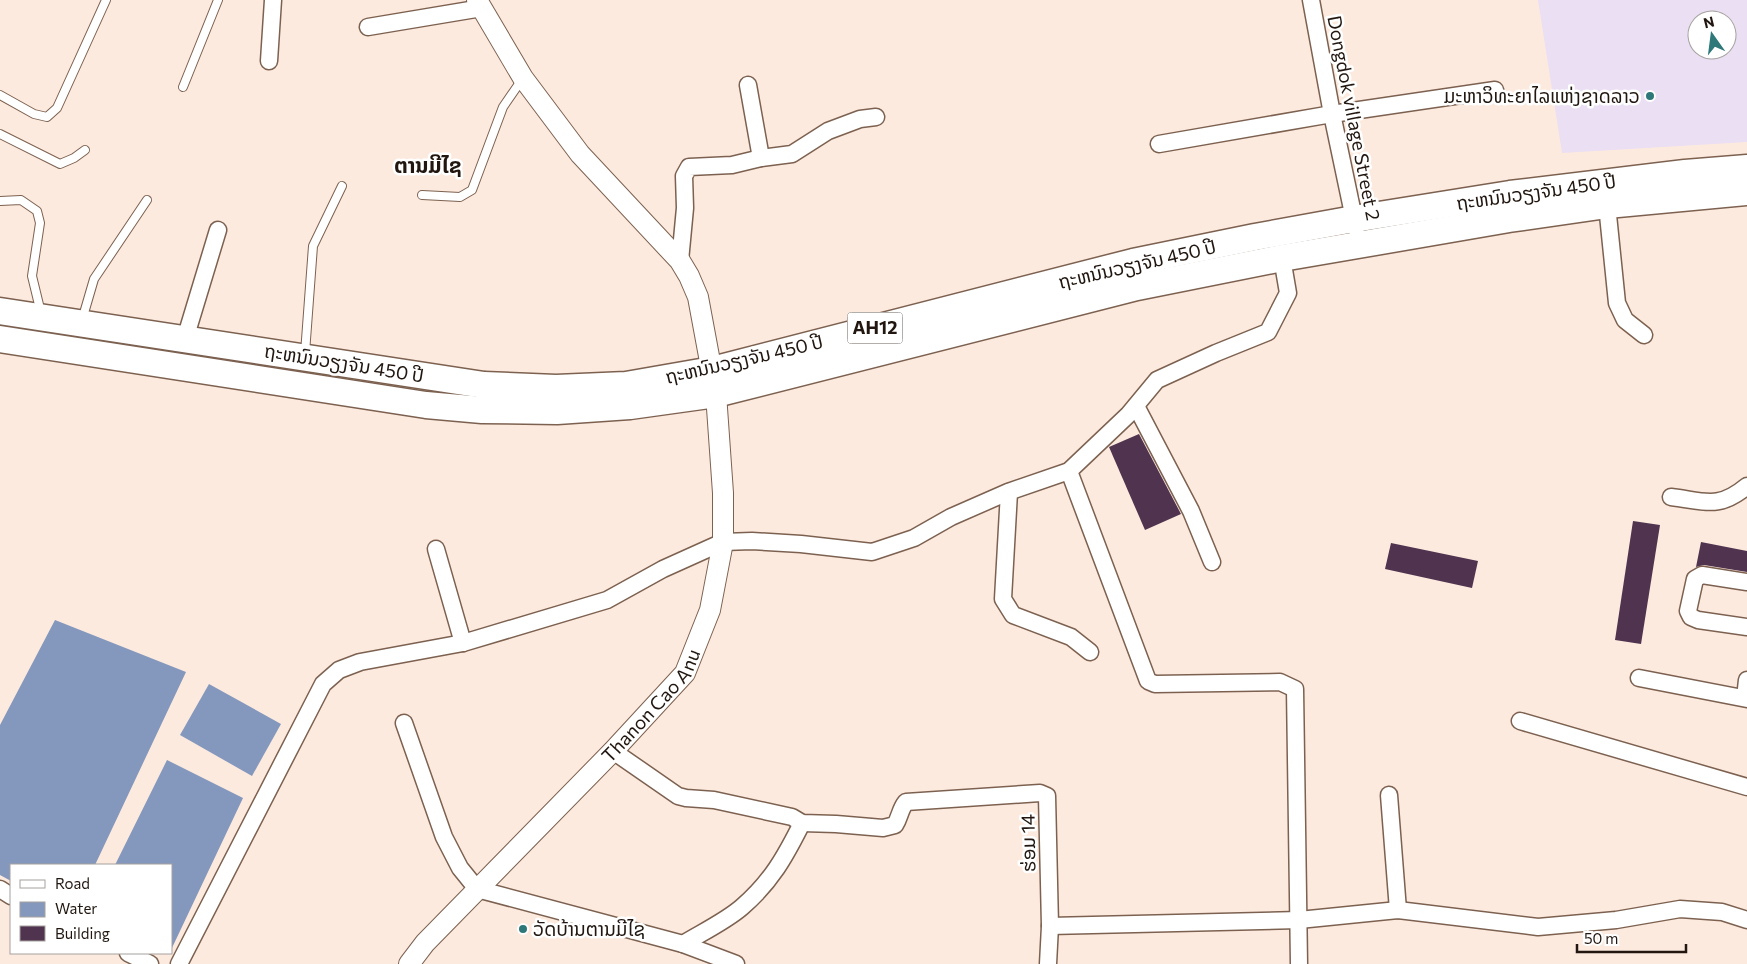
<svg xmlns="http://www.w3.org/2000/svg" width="1747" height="964" font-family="Commissioner,'Noto Sans Lao',sans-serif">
<rect width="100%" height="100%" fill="#fdeade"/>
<path fill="#eadff3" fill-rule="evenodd" d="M1538,0H1747V142L1562,153ZM1697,20H1727V50H1697Z"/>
<g fill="#8497bd">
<polygon points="55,620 186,672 95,865 11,865 11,881 0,875 0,725"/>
<polygon points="209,684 281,724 252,776 180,735"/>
<polygon points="167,760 243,798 171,950 171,865 115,865"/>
</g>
<g fill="#4f334f">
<polygon points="1139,434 1181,514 1145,530 1109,447"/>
<polygon points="1633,521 1660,525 1641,644 1615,640"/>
<polygon points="1701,542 1747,551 1747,572 1704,565 1696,567"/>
<polygon points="1391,543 1478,561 1472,588 1385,569"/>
</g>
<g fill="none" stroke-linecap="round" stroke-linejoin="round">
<g stroke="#7c6150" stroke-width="10">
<g id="service">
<polyline points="183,87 218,0"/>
<polyline points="0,95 34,114 47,117 57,108 106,0"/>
<polyline points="0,134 60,164 74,158 85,150"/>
<polyline points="422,195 460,197 472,190 503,107 523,78"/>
<polyline points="0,201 21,200 37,211 40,223 32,276 41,313"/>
<polyline points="82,320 94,279 147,200"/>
<polyline points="305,353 313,246 342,186"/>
</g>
</g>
<g stroke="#7c6150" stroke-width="19">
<g id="minor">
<polyline points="1311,0 1332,114 1356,228"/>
<polyline points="368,27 482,8"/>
<polyline points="269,61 273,0"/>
<polyline points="748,85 761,158"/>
<polyline points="1159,144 1332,114 1495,90"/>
<polyline points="1607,205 1617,303 1625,320 1644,335"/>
<polyline points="680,261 685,208 684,176 689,167 732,165 761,158 792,154 828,131 860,119 876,117"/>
<polyline points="185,339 218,230"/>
<polyline points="1136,406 1191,511 1212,562"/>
<polyline points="1069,471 1148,681 1155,684 1280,682 1295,689 1299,964"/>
<polyline points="1009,492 1003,599 1013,615 1071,637 1090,652"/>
<path d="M1671,497C1705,501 1718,510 1747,486"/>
<polyline points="436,549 463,643"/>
<polyline points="1747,582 1702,575 1695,579 1688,611 1691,617 1698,620 1747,627"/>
<polyline points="1639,678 1747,699"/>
<polyline points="1745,698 1747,680"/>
<polyline points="1520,721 1747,787"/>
<polyline points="404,723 444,837 460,868 477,889 683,944 736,964"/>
<path d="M613,751L678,796L686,798L714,800L792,817L802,823L836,824L883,828L895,825C900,817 900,809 906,802L1040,793L1047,796L1050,926L1048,964"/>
<polyline points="1389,795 1398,910"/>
<polyline points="0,889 11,896"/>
<polyline points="1050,926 1299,920 1398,910 1538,927 1616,920 1680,909 1722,912 1747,920"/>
<path d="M683,944C701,933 726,921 742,907C771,882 785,857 802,823"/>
<polyline points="128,953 150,964"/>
<polyline points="179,964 323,684 339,670 360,662 463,643 607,600 663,569 723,542 752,541 801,544 872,552 914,538 951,517 1008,492 1069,471 1128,415 1157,380 1216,353 1268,332 1288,293 1282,258"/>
</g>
</g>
<g stroke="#7c6150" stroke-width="22">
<g id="tertiary">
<path id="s1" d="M409,964L425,943L613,751L685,673L710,610L723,542V493L716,394L698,297L689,276L680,261L580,154L523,78L477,0"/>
</g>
</g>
<g stroke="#7c6150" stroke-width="29">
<g id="trunk">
<polyline points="0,311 484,385 556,388 626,385 712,370 1133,262 1255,237 1354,219 1510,194 1685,173 1747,168"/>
<polyline points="0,339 426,405 482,410 557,411 630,406 716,394 1137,287 1282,258 1509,219 1607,205 1747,192"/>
</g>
</g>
<use href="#service" stroke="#fff" stroke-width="8"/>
<use href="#minor" stroke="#fff" stroke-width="16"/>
<use href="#tertiary" stroke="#fff" stroke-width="20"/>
<use href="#trunk" stroke="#fff" stroke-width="26"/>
</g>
<g fill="#2e7879" stroke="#fff" stroke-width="2">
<circle cx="1650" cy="96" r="5"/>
<circle cx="523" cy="929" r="5"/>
</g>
<g text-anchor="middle" stroke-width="5" stroke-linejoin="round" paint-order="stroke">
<rect fill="#fff" stroke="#645d58" stroke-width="1" x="847.5" y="312.5" width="55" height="31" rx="4"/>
<g font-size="18" font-weight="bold" fill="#211710">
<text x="875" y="334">AH12</text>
</g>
<g font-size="19" fill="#211710" stroke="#fff" text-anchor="end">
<text x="1640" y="103">ມະຫາວິທະຍາໄລແຫ່ງຊາດລາວ</text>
<text x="533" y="936" text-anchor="start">ວັດບ້ານຕານມີໄຊ</text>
</g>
<g font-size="19" fill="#211710" stroke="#fff">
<text transform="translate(1354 118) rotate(79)" y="7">Dongdok village Street 2</text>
<text transform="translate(1536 192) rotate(-8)" y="7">ຖະຫນົນວຽງຈັນ 450 ປີ</text>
<text transform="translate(1137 264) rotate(-13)" y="7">ຖະຫນົນວຽງຈັນ 450 ປີ</text>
<text transform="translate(744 359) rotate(-13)" y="7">ຖະຫນົນວຽງຈັນ 450 ປີ</text>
<text transform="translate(344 363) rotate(9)" y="7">ຖະຫນົນວຽງຈັນ 450 ປີ</text>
<text dy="7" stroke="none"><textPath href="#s1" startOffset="355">Thanon Cao Anu</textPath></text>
<text transform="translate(1028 843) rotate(-91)" y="7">ຮ່ອມ 14</text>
</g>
<g font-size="21" font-weight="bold" fill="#211710" stroke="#fff">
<text x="428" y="173">ຕານມີໄຊ</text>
</g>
</g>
<rect x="10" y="864" width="162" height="90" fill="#ffffff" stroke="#a6a29f"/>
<rect x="20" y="880" width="25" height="8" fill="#ffffff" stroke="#a6a29f"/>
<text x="55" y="889" font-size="15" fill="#211710">Road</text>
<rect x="20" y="902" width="25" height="15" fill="#8497bd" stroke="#a6a29f"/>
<text x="55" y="914" font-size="15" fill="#211710">Water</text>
<rect x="20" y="926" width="25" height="15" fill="#4f334f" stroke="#a6a29f"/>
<text x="55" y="939" font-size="15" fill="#211710">Building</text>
<g transform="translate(1712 35) rotate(346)"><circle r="24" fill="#ffffff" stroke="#a6a29f"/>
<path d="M0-4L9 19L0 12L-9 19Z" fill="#2e7879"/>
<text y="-8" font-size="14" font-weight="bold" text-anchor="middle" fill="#211710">N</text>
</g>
<path d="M1577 944v8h109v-8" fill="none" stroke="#211710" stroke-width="2.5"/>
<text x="1584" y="944" font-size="15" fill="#211710" stroke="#ffffff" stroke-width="4" paint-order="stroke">50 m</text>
</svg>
